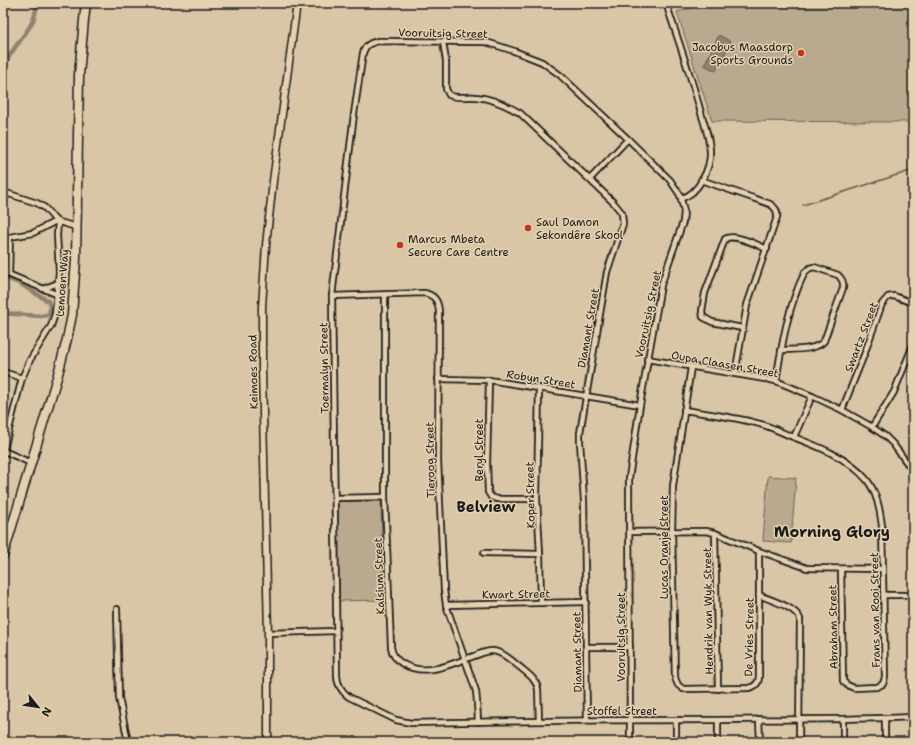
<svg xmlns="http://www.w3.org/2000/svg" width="916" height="745" font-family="'Shantell Sans',sans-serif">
<rect width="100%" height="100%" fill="#d8c6a6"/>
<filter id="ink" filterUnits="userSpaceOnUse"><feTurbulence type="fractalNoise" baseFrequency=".025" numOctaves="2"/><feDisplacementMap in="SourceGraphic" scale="8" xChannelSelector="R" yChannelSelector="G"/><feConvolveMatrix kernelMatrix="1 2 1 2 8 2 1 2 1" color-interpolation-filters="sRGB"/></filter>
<g filter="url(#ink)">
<g fill="#b9aa8f" stroke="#6a6356">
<polygon points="708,3 913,3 913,122 712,121 677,12"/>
<polygon points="768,476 796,478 791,543 763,541"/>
<polygon points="338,501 381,501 383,600 339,601"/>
</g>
<polygon fill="#8d8370" stroke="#605a4e" points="719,35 731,42 716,71 704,65"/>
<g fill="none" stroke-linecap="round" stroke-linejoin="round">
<polyline stroke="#605a4e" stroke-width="1.5" points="803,205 913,170"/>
<g stroke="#8d8370" stroke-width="4.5">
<path d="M3,81C4,75 4,68 6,63C14,42 38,27 36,3"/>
<polyline points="3,277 19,283 48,301 51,308 48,315 40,316 3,313"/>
</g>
<g stroke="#1c1c1c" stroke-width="8">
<g id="street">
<path d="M666,3C678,40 691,76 701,113C705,126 710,139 710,152C711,168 698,194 682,198"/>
<path d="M443,42L446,61V89L449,95C457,99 467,96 476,97C490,98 508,106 520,113L613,202L622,213L623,224L607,272L580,433V442L584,501L587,720"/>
<polyline points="590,179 628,139"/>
<path d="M701,180L770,204C775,207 778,211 777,217L747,305L735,374"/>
<polyline points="3,192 37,203 45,208 56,221 76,227"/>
<polyline points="3,272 56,294"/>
<polyline points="9,274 10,237 33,233 56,221"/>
<polyline points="43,289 58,283"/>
<path d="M385,295V497L391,647C392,655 396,660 403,664C423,676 448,666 468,658C476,656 484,651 492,651C502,651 513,662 521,668C528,674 536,679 538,689L539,721"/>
<path d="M332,296L424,293C434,295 438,300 439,311L438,461L444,590L446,605L476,691L477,702L478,722"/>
<path d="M742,328L712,322L703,317L702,311L705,293L725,239C735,233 757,245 767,249"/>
<polyline points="647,359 776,381 812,396 842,410 872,427 885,436 893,444 913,471"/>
<path d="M691,367L673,486L672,531L675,678L678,685L683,689L748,688C755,687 759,683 759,676V551"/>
<polyline points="3,372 22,378"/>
<polyline points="438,379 489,380 640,405"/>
<polyline points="489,380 487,464 488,492 491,497 497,499 537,499"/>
<path d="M776,381C782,344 788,306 805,272L810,268L814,267L838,275C842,279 844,282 843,288L824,341C815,351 794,349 781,350"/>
<polyline points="539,388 537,499 540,554 541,603"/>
<path d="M684,410C709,414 735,417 760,424C769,426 779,431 788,435C815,445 848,457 867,480C877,493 880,510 882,526L885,677L883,684L877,687L854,688L847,685L843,681L841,569"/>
<polyline points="842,410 864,355 882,304 888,297 894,296 913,303"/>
<polyline points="872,427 894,392 913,345"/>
<polyline points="794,437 812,396"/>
<polyline points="4,451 31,463"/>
<polyline points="3,453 22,378 30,360 51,326 55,314 59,271 57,235 58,222"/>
<polyline points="335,498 385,497"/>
<polyline points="630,532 706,531 715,533 759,551 807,568 883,569"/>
<polyline points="715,533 718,689"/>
<polyline points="484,553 540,554"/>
<path d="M759,595C770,600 796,607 800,619L799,742"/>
<polyline points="884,595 913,595"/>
<polyline points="446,605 586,602"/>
<polyline points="117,609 119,698 128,742"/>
<polyline points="268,633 336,631"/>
<polyline points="586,647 630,647"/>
<polyline points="885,718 885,742"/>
<polyline points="759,719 760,742"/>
<polyline points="843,719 843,742"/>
<polyline points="676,720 676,742"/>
<polyline points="718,720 718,742"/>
<path d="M630,742L629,478L640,405L661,285L683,222L684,211L680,195L670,180L628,139L560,75L542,62L514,51L486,42L378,41C370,43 365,45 363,53L354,114L332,296L337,675C337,684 341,691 349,697L396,720L411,723C514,721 616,720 719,720C784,719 848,720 913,717"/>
</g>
</g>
<g stroke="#1c1c1c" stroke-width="9">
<polyline id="secondary" points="268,742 268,633 262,369 262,307 266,245 273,181 297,3"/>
</g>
<g stroke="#1c1c1c" stroke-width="11">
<polyline id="highway" points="3,556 58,374 67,339 72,315 76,259 79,75 84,20 86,3"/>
</g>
<use href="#street" stroke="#e4d1af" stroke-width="4.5"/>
<use href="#secondary" stroke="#e4d1af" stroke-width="6"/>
<use href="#highway" stroke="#e4d1af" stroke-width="8"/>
</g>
</g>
<g fill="#c8321e" stroke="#e4d1af" stroke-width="1.5">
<circle cx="801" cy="53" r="4"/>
<circle cx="528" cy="228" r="4"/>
<circle cx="400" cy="245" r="4"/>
</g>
<g text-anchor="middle" stroke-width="3" stroke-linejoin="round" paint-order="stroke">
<g font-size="11" fill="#1c1c1c" stroke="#e4d1af">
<text transform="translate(443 33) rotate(1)" y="4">Vooruitsig Street</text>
<text transform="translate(62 283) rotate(-86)" y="4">Lemoen Way</text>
<text transform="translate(648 314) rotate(-78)" y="4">Vooruitsig Street</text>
<text transform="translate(588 328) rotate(-80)" y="4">Diamant Street</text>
<text transform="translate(861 337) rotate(-69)" y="4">Swartz Street</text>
<text transform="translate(725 364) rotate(10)" y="4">Oupa Claasen Street</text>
<text transform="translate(324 368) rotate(-91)" y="4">Toermalyn Street</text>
<text transform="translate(253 372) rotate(-91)" y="4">Keimoes Road</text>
<text transform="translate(541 379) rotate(9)" y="4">Robyn Street</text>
<text transform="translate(479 450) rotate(-90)" y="4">Beryl Street</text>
<text transform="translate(430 460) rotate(-91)" y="4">Tieroog Street</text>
<text transform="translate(530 495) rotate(-91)" y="4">Koper Street</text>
<text transform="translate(664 547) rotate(-90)" y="4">Lucas Oranje Street</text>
<text transform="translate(379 576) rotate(-92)" y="4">Kalsium Street</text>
<text transform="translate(516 594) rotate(-1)" y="4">Kwart Street</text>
<text transform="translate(875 610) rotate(-91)" y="4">Frans van Rooi Street</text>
<text transform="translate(708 611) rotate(-91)" y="4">Hendrik van Wyk Street</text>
<text transform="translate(833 627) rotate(-91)" y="4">Abraham Street</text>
<text transform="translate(621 637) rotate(-90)" y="4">Vooruitsig Street</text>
<text transform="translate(749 637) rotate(-89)" y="4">De Vries Street</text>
<text transform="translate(577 652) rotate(-91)" y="4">Diamant Street</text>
<text x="622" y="715">Stoffel Street</text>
</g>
<g font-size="11" fill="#1c1c1c" stroke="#e4d1af" text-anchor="start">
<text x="793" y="51" text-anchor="end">Jacobus Maasdorp<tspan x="793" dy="13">Sports Grounds</tspan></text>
<text x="536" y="226">Saul Damon<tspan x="536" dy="13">Sekondêre Skool</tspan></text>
<text x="408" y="243">Marcus Mbeta<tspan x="408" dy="13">Secure Care Centre</tspan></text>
</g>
<g font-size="15" font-weight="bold" fill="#1c1c1c" stroke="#e4d1af">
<text x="486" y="512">Belview</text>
<text x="832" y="537">Morning Glory</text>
</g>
</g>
<rect width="916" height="745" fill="none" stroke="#e4d1af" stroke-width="16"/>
<rect x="8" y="8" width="900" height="729" fill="none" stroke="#1c1c1c" stroke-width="1.5" filter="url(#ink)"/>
<g transform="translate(38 707) rotate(120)" stroke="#e4d1af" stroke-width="3" paint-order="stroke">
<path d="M0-3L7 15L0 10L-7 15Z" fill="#1c1c1c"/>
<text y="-6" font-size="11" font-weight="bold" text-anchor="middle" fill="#1c1c1c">N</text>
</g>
</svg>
